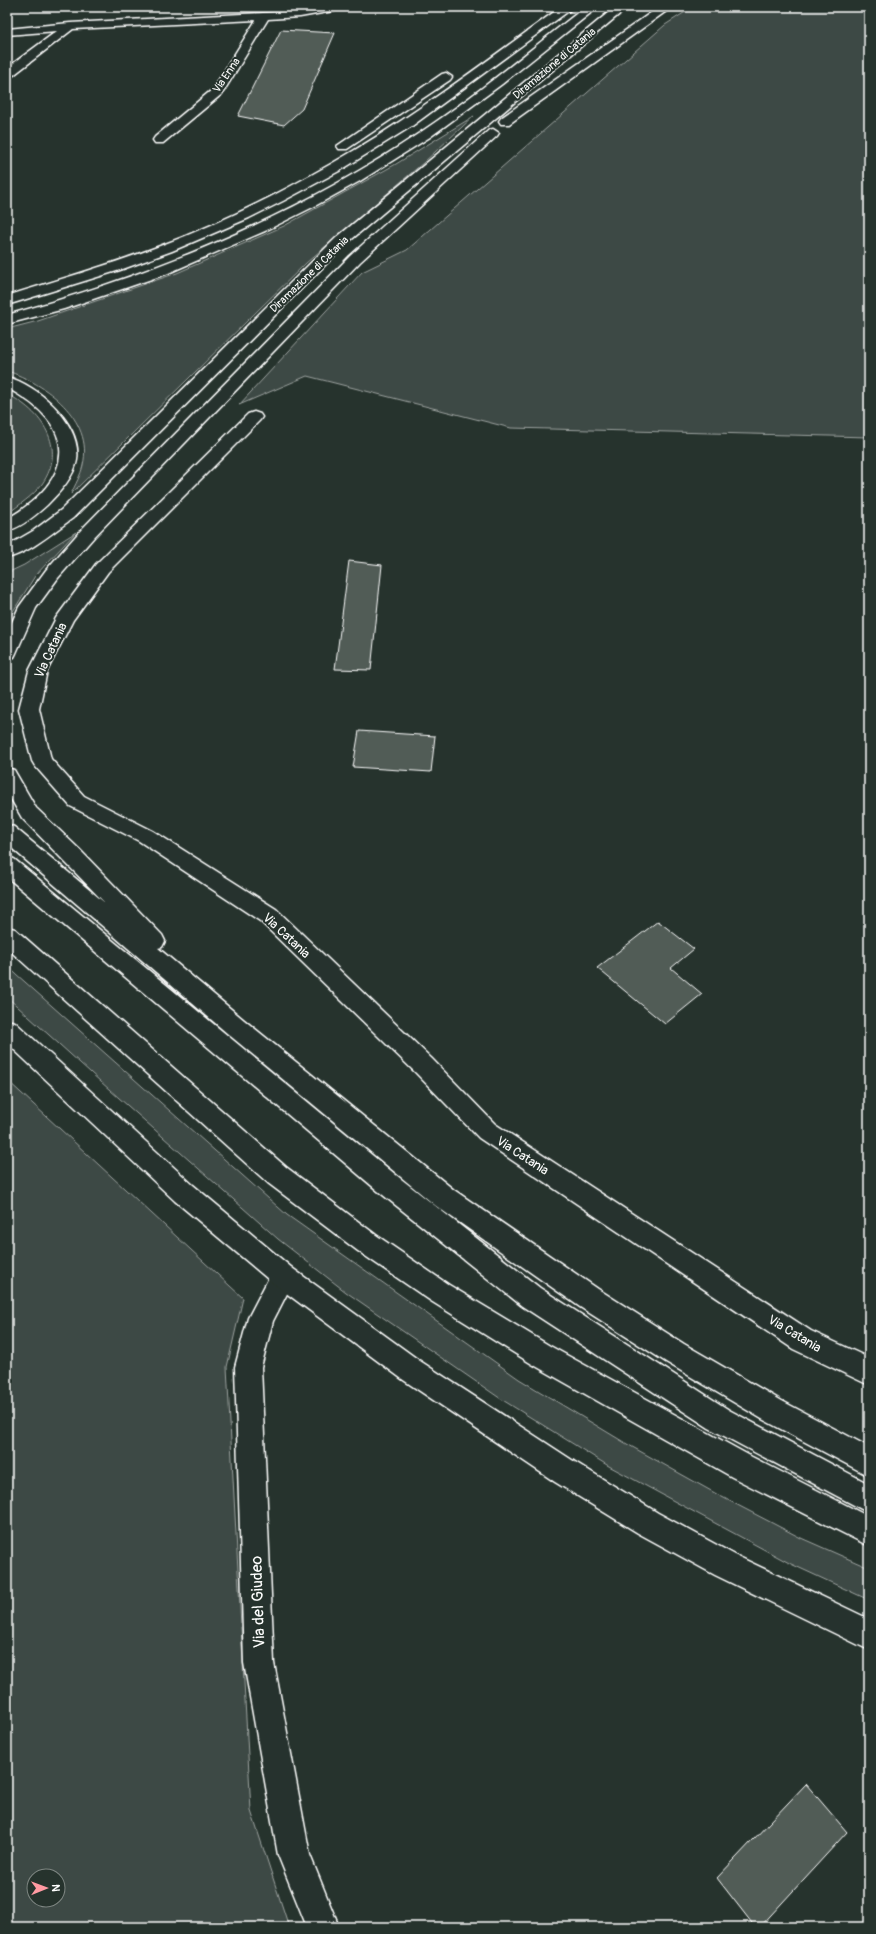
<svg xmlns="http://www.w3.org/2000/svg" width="876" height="1934" font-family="Pangolin,sans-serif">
<rect width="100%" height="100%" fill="#26332d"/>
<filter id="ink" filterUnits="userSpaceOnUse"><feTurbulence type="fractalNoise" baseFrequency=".025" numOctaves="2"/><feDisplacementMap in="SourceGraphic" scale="8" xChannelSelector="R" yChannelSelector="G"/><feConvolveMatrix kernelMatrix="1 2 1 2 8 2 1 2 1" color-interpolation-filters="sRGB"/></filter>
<g filter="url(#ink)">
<g fill="#3e4944" stroke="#9ea4a2" fill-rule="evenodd">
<polygon points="693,7 869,7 869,437 511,428 307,376 239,405 362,272 407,250 665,25"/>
<path d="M474,116L423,163L306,263L71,494C75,485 81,475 83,465C94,419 45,383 7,371V329L38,321L177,273L284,226L396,164Z"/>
<path d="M7,394C41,411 68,447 42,484C33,496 19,505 7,514Z"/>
<polygon points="76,532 35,576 7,621 7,573 24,565"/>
<polygon points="7,966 287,1215 519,1379 627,1444 722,1497 801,1538 869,1568 869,1600 791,1564 607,1465 501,1399 346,1292 278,1239 101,1082 7,997"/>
<path d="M7,1080L243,1298L227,1367L251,1811L289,1927H7ZM34,1876H58V1900H34Z"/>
</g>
<g fill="#515c57" stroke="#fff">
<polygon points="281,30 335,33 302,109 284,125 238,116"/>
<polygon points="349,561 382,565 371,670 335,669"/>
<polygon points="359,731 435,736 431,772 353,767"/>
<polygon points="658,921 694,949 671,968 702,994 665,1024 597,968"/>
<polygon points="806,1784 847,1832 760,1927 755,1927 717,1878"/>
</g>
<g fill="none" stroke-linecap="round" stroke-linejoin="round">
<g stroke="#fff" stroke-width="3">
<g id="minor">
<polygon points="320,7 345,7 339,10 300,17 268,19 222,94 163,143 155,143 153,140 155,137 213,89 256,20 73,29 11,77 7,78 7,68 57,31 7,35 7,29 70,23 300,11"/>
<polygon points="254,412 260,414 262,417 260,420 108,572 73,620 47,671 39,709 51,759 84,796 153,831 276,909 432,1059 495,1124 811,1331 869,1358 869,1385 793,1349 479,1138 416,1073 260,921 139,841 70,806 35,766 32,761 19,709 29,671 56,618 96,564 248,414"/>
<polygon points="283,1264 292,1268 296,1276 273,1321 261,1367 274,1663 310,1855 339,1927 307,1927 278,1855 244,1663 235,1367 248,1318 274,1268"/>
</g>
</g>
<g stroke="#fff" stroke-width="3">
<polygon id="major" points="7,1020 15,1022 193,1185 292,1268 420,1361 575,1462 658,1513 735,1555 869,1619 869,1650 715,1575 638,1533 555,1482 402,1379 274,1284 175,1201 7,1043"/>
</g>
<g stroke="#fff" stroke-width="3">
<g id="highway">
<path d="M561,7H574L412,126L341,170L283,201L249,218L172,251L120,270L7,305V296C58,280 110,265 160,246C219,224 277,195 331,164C412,118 486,61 561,7Z"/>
<path d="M585,7H598L502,84L430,137L360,181L313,207L265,231L166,274L64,309L7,324V315C153,275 295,217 421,132C478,94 531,49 585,7Z"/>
<path d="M615,7H628L346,244L73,518C53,532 31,552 7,558V546L33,531L61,510L336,238Z"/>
<polygon points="659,7 672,7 509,124 501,124 499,121 501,118"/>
<polygon points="446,73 452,77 450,80 347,149 339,149 337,146 442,74"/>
<polygon points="493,129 499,133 497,136 360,262 94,537 58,578 36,608 16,653 14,657 7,659 7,633 19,607 46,570 82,529 350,256 489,130"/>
<path d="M7,377C38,385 82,424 77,460C74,477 59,493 47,505C36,515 22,527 7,531V519C76,479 80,426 7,388Z"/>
<polygon points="7,768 14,770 36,808 79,849 162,935 165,941 162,947 158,948 244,1020 454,1190 598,1289 684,1344 782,1401 869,1447 869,1476 762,1419 666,1362 580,1307 436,1206 228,1034 7,844 7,824 14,827 105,903 22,818 7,792"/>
<polygon points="7,857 14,859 396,1175 540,1288 729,1410 869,1484 869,1513 709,1428 522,1306 378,1191 7,877"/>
<polygon points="7,927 15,929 286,1167 376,1235 449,1285 550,1346 752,1457 869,1517 869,1546 732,1477 532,1364 431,1301 358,1251 268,1183 7,948"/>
</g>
</g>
<use href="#minor" fill="#26332d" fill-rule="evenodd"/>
<use href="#major" fill="#26332d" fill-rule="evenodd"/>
<use href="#highway" fill="#26332d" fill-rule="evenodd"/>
</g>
</g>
<g text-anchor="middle" stroke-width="4" stroke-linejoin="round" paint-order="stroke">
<g font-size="11" fill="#fff" stroke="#26332d">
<text transform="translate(554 63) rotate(-40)" y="4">Diramazione di Catania</text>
<text transform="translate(226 75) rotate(-56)" y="4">Via Enna</text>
<text transform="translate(309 274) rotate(-44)" y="4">Diramazione di Catania</text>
</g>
<g font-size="13" fill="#fff" stroke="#26332d">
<text transform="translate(50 650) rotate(-65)" y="5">Via Catania</text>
<text transform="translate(287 935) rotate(43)" y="5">Via Catania</text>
<text transform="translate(523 1155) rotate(33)" y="5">Via Catania</text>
<text transform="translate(795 1333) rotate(31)" y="5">Via Catania</text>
</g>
<g font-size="16" fill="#fff" stroke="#26332d">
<text transform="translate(257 1602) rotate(-92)" y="6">Via del Giudeo</text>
</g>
</g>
<rect width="876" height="1934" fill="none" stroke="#26332d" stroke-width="24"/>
<rect x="12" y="12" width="852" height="1910" fill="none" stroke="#fff" stroke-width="1.5" filter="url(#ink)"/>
<g transform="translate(46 1888) rotate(89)"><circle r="19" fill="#26332d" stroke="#7d8581"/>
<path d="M0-3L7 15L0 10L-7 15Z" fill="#ff9aa2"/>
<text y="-6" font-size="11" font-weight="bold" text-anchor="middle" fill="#ffffff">N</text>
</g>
</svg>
